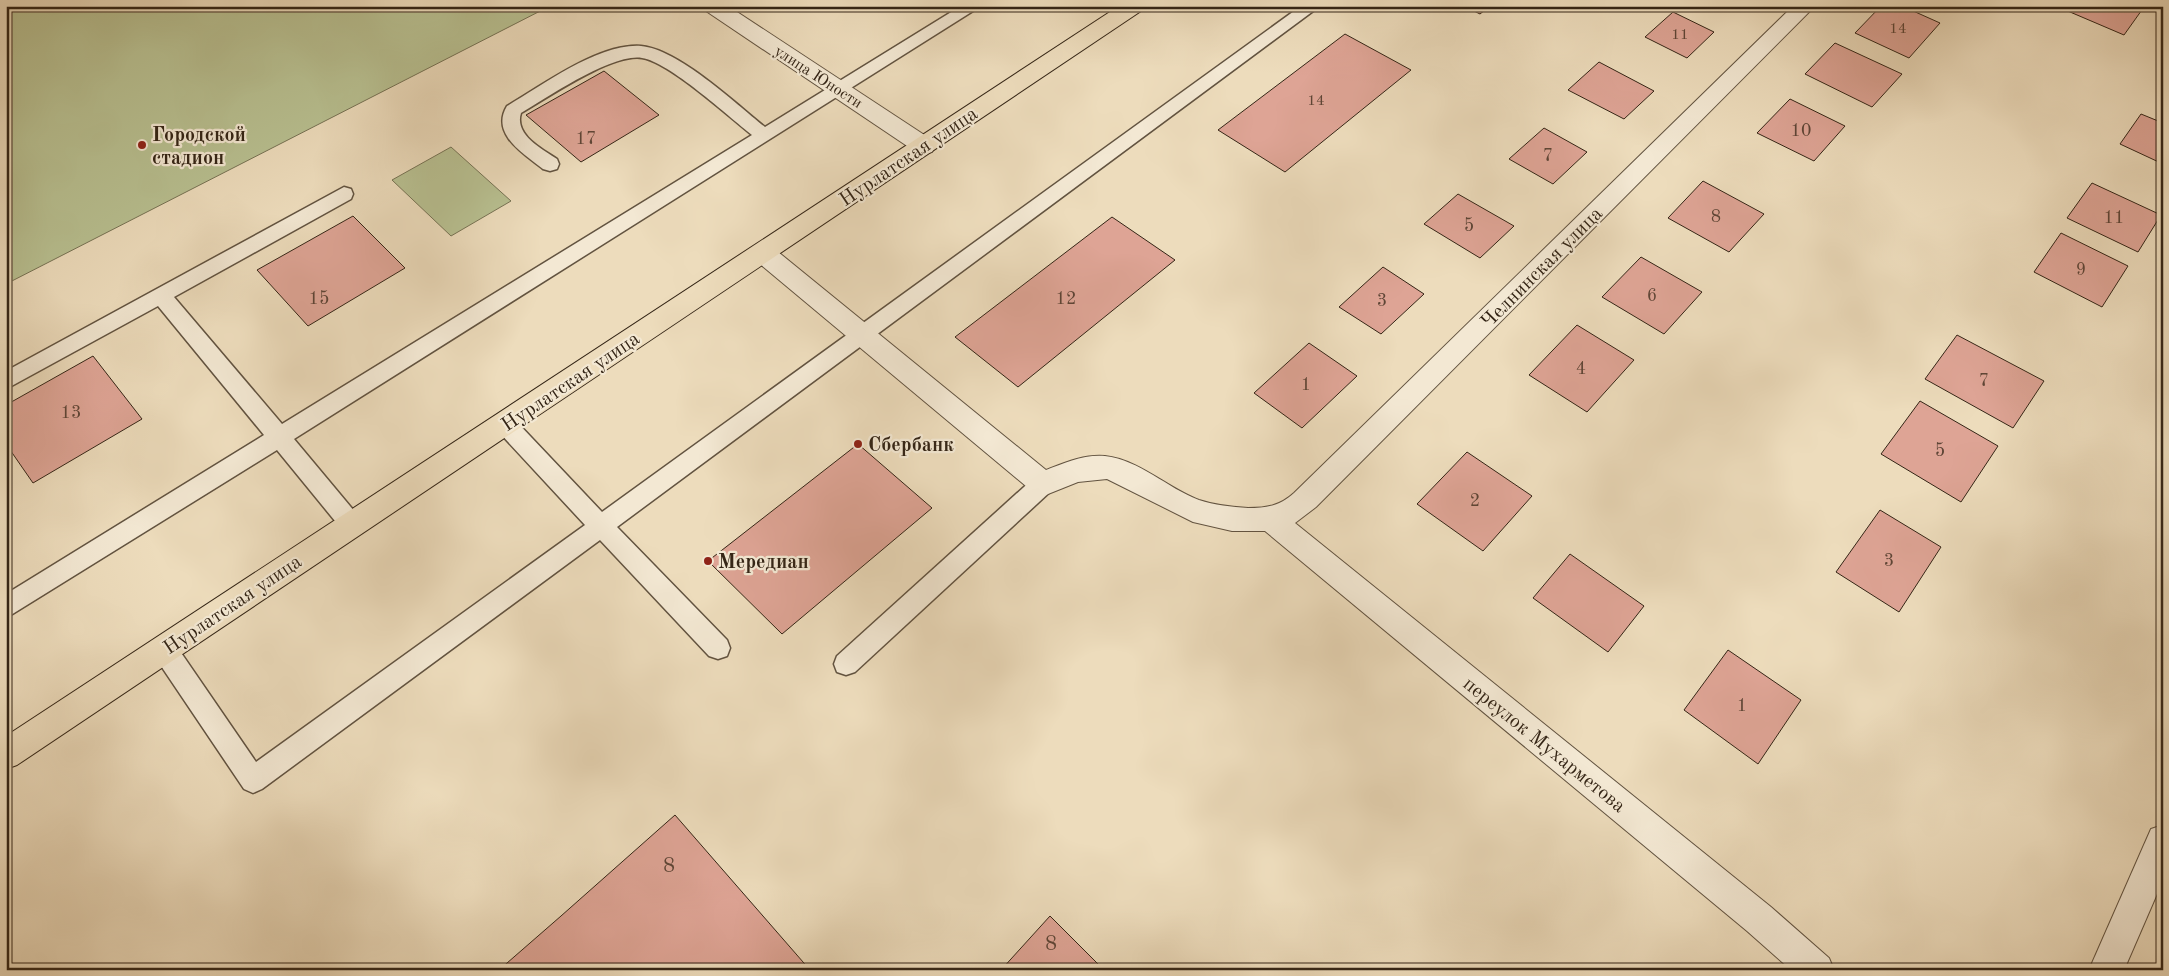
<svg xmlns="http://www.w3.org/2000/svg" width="2169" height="976" font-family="'Old Standard TT',serif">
<rect width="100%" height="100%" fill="#eddcbc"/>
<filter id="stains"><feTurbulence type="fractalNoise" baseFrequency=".004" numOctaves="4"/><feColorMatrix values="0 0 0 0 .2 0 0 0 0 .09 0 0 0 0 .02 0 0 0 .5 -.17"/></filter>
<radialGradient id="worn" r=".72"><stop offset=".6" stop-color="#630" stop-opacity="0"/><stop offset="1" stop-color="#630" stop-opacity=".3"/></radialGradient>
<g fill="#b8c091" stroke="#767254">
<polygon points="6,6 550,6 6,284"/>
<polygon points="451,147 511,201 451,236 392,180"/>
</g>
<g fill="#dea495" stroke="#342516">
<polygon points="1464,6 1490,6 1480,14"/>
<polygon points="1881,6 1902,6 1940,23 1909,58 1855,33"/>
<polygon points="2056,6 2141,6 2144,7 2124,35"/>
<polygon points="1673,12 1714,32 1687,58 1645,37"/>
<polygon points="1345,34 1411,70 1285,172 1218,130"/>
<polygon points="1835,43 1902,74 1872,107 1805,74"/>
<polygon points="1599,62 1654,91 1624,119 1568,90"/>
<polygon points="604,71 659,115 581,162 526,115"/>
<polygon points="1790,99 1845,126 1814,161 1757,133"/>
<polygon points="2141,114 2163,123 2163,164 2120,144"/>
<polygon points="1544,128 1587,152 1553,184 1509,159"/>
<polygon points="1703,181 1764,214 1729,252 1668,218"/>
<polygon points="2092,183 2161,215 2138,252 2067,218"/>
<polygon points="1458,194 1514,226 1480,258 1424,224"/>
<polygon points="353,216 405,268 308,326 257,270"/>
<polygon points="1112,217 1175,260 1018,387 955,337"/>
<polygon points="2061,233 2128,266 2102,307 2034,272"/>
<polygon points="1641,257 1702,292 1664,334 1602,297"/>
<polygon points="1383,267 1424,294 1381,334 1339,307"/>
<polygon points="1577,325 1634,360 1587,412 1529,375"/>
<polygon points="1957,335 2044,381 2013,428 1925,379"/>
<polygon points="1309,343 1357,376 1302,428 1254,393"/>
<polygon points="93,356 142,419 33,483 6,444 6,405"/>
<polygon points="1920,401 1998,446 1961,502 1881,454"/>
<polygon points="858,444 932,508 782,634 708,561"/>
<polygon points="1467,452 1532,496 1483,551 1417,504"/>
<polygon points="1880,510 1941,547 1899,612 1836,572"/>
<polygon points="1570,554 1644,606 1608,652 1533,598"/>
<polygon points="1728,650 1801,700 1758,764 1684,710"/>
<polygon points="675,815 810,970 499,970 561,916"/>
<polygon points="1050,916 1104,970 1001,970"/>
</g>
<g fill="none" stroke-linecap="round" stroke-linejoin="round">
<g stroke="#625340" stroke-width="3">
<g id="lane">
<path d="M961,6H981L294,439L360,518L363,525L360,532L352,535L344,532L277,450L6,618V594L264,435L158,306L6,389V371L344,187L351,189L353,194L351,199L174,297L282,424L752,135C728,116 669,62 642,58C612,53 547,98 521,113C514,135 542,149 557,159L559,164L557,169L550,171L543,169C524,154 490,134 507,106C543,85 599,43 641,46C678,49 736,104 765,127Z"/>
<polygon points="1301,6 1320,6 617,527 727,640 730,648 727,656 718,659 709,656 600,540 262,789 253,793 244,789 155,657 152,649 155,641 164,638 173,641 256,762 585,525 497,430 494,424 497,418 505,415 513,418 602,512"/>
<polygon points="1043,475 1051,477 1054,484 1051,491 855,672 846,675 837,672 834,664 837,656 1035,477"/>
</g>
</g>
<g stroke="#625340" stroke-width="2">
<g id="street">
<polygon points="703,6 728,6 932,140 935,146 932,152 924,154 916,152 706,11"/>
<path d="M1793,6H1815L1316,507L1295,523L1771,907L1829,958L1834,970H1791L1747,931L1265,531H1232L1193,522L1107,479L1078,482L1043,496L1033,492L754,259L751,253L754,247L763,244L772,247L1046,470C1064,463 1085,454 1105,456C1140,460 1167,488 1199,500C1214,505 1232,507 1248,508C1266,508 1280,506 1294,493Z"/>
<polygon points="2163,825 2163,880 2124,970 2089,970 2151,829"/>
</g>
</g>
<g stroke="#342516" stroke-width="2">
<polygon id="primary" points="1119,6 1144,6 1141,11 17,765 6,769 6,736"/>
</g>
<use href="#lane" fill="#f3e8d3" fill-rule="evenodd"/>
<use href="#street" fill="#f3e8d3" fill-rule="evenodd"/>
<use href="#primary" fill="#eddcbc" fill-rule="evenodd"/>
</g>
<g fill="#8f2418" stroke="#f3e8d3" stroke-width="2">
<circle cx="142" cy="145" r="5"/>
<circle cx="858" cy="444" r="5"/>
<circle cx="708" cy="561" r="5"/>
</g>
<g text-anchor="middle" stroke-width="4.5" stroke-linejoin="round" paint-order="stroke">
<g font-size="15" fill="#5e4536">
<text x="1898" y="33">14</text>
<text x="1680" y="39">11</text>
<text x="1316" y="105">14</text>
</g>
<g font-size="16" fill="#342516" stroke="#f3e8d3">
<text transform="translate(819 76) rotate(33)" y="6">улица Юности</text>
</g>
<g font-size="18" fill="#5e4536">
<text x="1801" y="136">10</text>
<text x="586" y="144">17</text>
<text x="1548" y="161">7</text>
<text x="1716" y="222">8</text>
<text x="2114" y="223">11</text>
<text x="1469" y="231">5</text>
<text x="2081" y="275">9</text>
<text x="1652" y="301">6</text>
<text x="319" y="304">15</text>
<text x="1066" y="304">12</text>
<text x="1382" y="306">3</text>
<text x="1581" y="374">4</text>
<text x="1984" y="386">7</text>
<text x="1306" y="390">1</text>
<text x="71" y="418">13</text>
<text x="1940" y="456">5</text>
<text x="1475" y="506">2</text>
<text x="1889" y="566">3</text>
<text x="1742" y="711">1</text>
</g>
<g font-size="20" font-weight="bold" fill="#342516" stroke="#f3e8d3" text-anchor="start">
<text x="152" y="141">Городской<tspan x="152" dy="23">стадион</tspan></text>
<text x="868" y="451">Сбербанк</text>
<text x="718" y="568">Мередиан</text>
</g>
<g font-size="20" fill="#342516" stroke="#f3e8d3">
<text transform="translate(908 156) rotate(-34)" y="7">Нурлатская улица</text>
<text transform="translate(1541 267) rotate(-45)" y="7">Челнинская улица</text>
<text transform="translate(570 381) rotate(-34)" y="7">Нурлатская улица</text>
<text transform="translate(232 604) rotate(-34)" y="7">Нурлатская улица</text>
<text transform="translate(1545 744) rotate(39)" y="7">переулок Мухарметова</text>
</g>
<g font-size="21" fill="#5e4536">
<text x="669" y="872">8</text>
<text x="1051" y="950">8</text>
</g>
</g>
<rect width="2169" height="976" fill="none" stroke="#eddcbc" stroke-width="25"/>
<rect x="8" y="8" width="2154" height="961" fill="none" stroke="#342516" stroke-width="2.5"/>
<rect x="12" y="12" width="2144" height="951" fill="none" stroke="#342516"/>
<rect width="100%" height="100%" filter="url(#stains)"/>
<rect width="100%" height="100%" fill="url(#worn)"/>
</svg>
